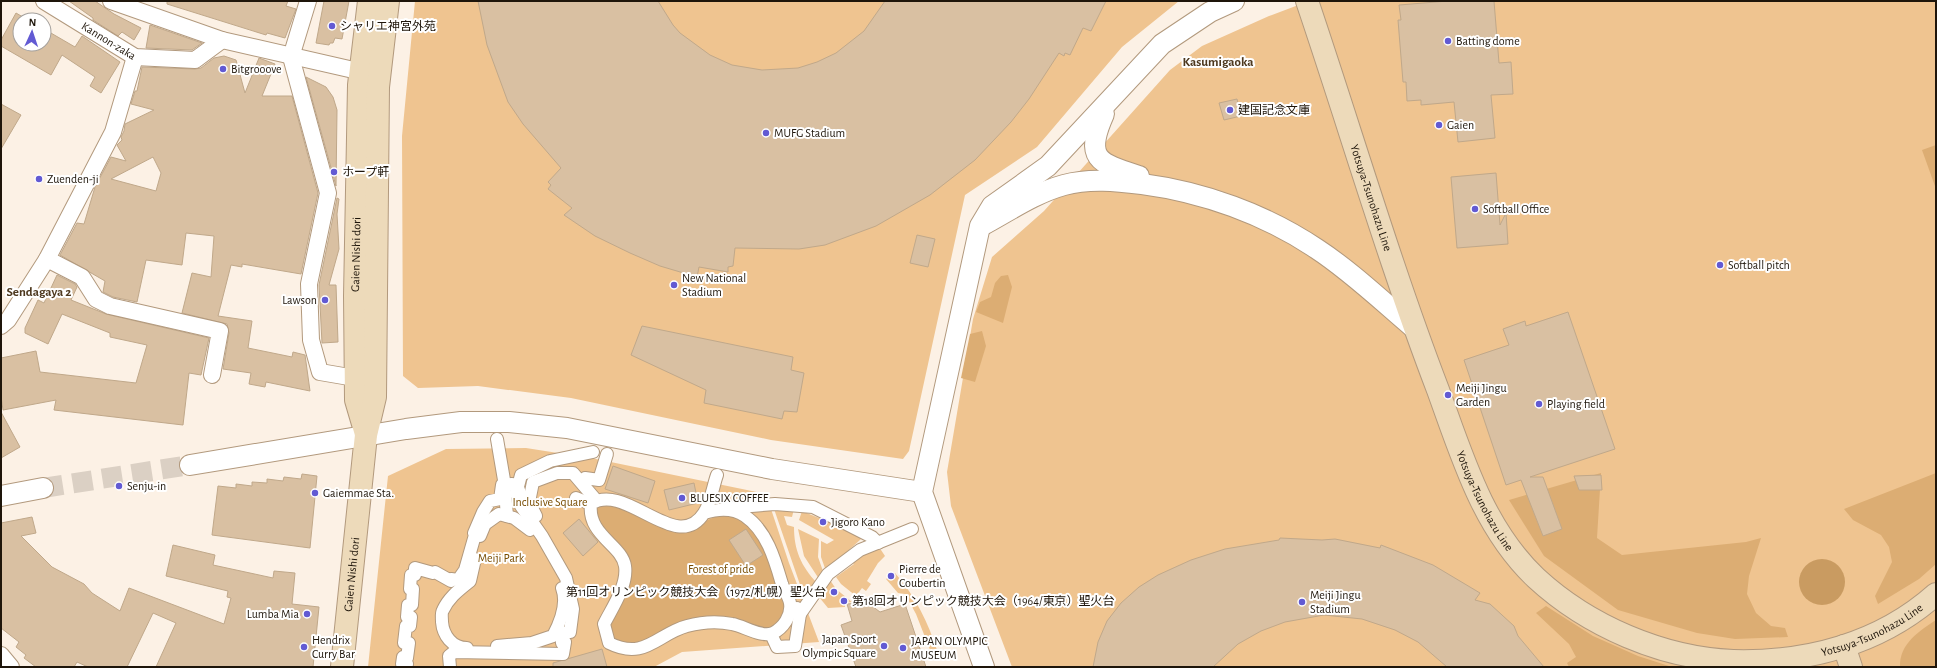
<svg xmlns="http://www.w3.org/2000/svg" width="1937" height="668" font-family="'Alegreya Sans','Noto Sans JP',sans-serif">
<rect width="100%" height="100%" fill="#fcf1e5"/>
<g fill="#efc490">
<polygon points="415,1 1179,1 1122,47 1037,147 965,195 909,451 903,459 771,440 571,398 478,386 418,388 403,376 402,136"/>
<polygon points="1309,1 1936,1 1936,667 1012,667 951,506 947,472 973,319 992,257 1044,211 1170,70 1202,46 1269,16"/>
<polygon points="526,448 596,459 766,494 789,563 819,642 682,652 654,667 368,667 388,476 446,449"/>
<path d="M773,506L794,509L792,517L784,516L787,525L794,527C794,550 801,566 817,583L807,605Z"/>
<polygon points="802,511 855,533 861,539 826,571 821,557 821,541 827,544 834,540 799,520"/>
<polygon points="798,529 819,539 818,557 824,574 819,579 804,556"/>
<polygon points="873,550 881,550 885,556 878,563 867,581 871,584 866,591 862,588 856,596 841,584 836,577 854,564 849,560"/>
<path d="M895,573C916,597 928,622 938,653L932,655L916,614L905,594L898,593L886,579Z"/>
<polygon points="830,580 836,589 852,602 845,603 845,607 828,608 819,597 821,591"/>
</g>
<g fill="#dcad73">
<polygon points="1936,145 1936,189 1922,150"/>
<polygon points="1008,275 1012,287 1003,323 976,312 980,302 991,297 995,283 1001,276"/>
<polygon points="982,331 986,346 975,382 961,378 970,334"/>
<polygon points="1601,473 1597,538 1622,555 1746,542 1761,538 1749,576 1747,594 1756,613 1771,626 1785,628 1788,637 1735,639 1697,633 1618,610 1544,556 1509,500"/>
<polygon points="1936,473 1936,564 1919,579 1878,604 1875,596 1892,562 1889,547 1881,535 1853,520 1844,509"/>
<path d="M611,502L676,533L691,530L701,523L722,514L735,515L757,533L768,552L786,608L783,621L772,630L716,618L639,647L612,640C601,611 636,589 630,560L594,517L595,507Z"/>
<polygon points="1546,606 1593,636 1638,656 1672,667 1569,667 1567,663 1576,657 1569,644 1536,613"/>
<path d="M1936,620V667H1900C1899,644 1919,631 1936,620Z"/>
</g>
<circle fill="#c99b61" cx="1822" cy="582" r="23"/>
<g fill="#d9c0a2" stroke="#c0a88a" fill-rule="evenodd">
<polygon points="69,1 95,1 114,14 141,28 134,40 122,32 118,36 93,20 93,18"/>
<polygon points="167,1 288,1 286,6 296,9 285,38 267,33 266,35 167,4"/>
<polygon points="324,1 349,1 342,39 335,38 333,43 330,43 329,45 316,43"/>
<polygon points="478,1 658,1 673,25 680,33 710,55 732,65 762,70 798,68 817,62 836,53 864,31 885,1 1106,1 1091,31 1083,28 1070,55 1065,53 1064,56 1059,53 1029,99 1011,122 975,160 930,195 876,226 825,245 799,249 735,248 733,266 728,267 728,272 699,267 697,277 660,266 630,253 595,236 564,215 572,208 548,189 551,185 548,182 561,168 523,124 508,102 487,45"/>
<polygon points="1448,1 1494,1 1499,63 1511,62 1513,94 1491,95 1495,138 1458,142 1454,102 1421,105 1421,100 1407,101 1406,82 1403,82 1398,20 1401,20 1399,5"/>
<polygon points="16,13 28,20 20,20 20,44 44,44 44,29 75,47 82,36 120,62 101,93 90,86 95,77 62,55 51,75 1,46 1,40"/>
<polygon points="150,25 153,26 202,43 192,50 146,48"/>
<path d="M224,56L236,60L245,93L259,58L275,64L262,96H292L318,193L301,274L242,264V267L231,265L218,316L252,321L248,348L292,357L293,352L305,355L310,391L266,382L265,387L249,384L251,373L223,369L229,333L227,324L182,313L192,273L211,277L214,236L186,233L182,265L146,260L137,302L113,297L103,292L105,281L60,255L77,223L84,224L95,187L111,157L126,161L117,145L122,140L121,137L124,131L125,124L154,110L131,104L135,91H137L142,67L195,69L201,68L214,58ZM153,157L161,173L156,191L111,179Z"/>
<polygon points="306,77 326,87 333,97 337,110 336,186"/>
<polygon points="1237,99 1241,116 1224,120 1219,103"/>
<polygon points="1,104 21,115 1,149"/>
<polygon points="1496,173 1500,225 1506,213 1508,244 1457,248 1451,177"/>
<polygon points="337,198 339,199 337,214 339,249 329,285 336,285 338,342 322,343 319,285"/>
<polygon points="917,235 935,239 928,267 910,263"/>
<polygon points="57,275 75,284 77,287 71,300 106,314 209,338 201,375 189,373 183,425 54,410 56,400 3,410 1,396 1,358 36,351 40,372 136,383 147,345 110,337 110,333 62,314 48,344 25,333 25,328 38,300 44,303"/>
<polygon points="1568,312 1615,449 1530,477 1543,477 1562,529 1543,536 1521,480 1506,485 1464,360 1509,345 1503,329 1525,321 1526,326"/>
<polygon points="642,326 793,357 791,370 804,373 797,412 784,411 782,419 704,403 706,390 631,355"/>
<polygon points="1,412 20,447 1,458"/>
<polygon points="613,466 655,481 648,503 605,489"/>
<polygon points="302,474 317,476 310,548 212,535 218,486 236,488 236,484 252,486 252,482 267,483 267,479 283,481 284,477 301,479"/>
<polygon points="1601,475 1602,490 1579,490 1574,476"/>
<polygon points="694,483 698,503 669,510 664,490"/>
<polygon points="32,517 36,533 21,536 52,567 84,584 92,593 120,611 129,588 224,624 231,598 227,597 228,591 166,576 173,545 215,555 213,565 273,578 274,571 295,573 292,604 319,607 313,667 156,667 176,623 153,613 127,667 88,667 77,662 74,667 36,667 24,658 26,655 16,647 19,642 1,628 1,523"/>
<polygon points="579,519 598,542 583,556 563,533"/>
<polygon points="746,529 763,555 746,566 729,540"/>
<polygon points="1280,538 1322,540 1335,539 1380,548 1381,545 1433,565 1480,593 1475,600 1490,604 1514,626 1518,636 1544,667 1447,667 1418,642 1395,630 1362,619 1324,615 1285,622 1261,631 1238,644 1213,667 1093,667 1098,642 1107,621 1121,603 1139,587 1158,575 1191,560 1225,549 1279,540"/>
<polygon points="860,603 872,606 880,612 905,604 926,667 856,667 841,625 852,621 847,604"/>
<polygon points="602,649 607,667 553,667 553,663"/>
</g>
<g fill="none" stroke-linecap="round" stroke-linejoin="round">
<polyline stroke="#dbd0c4" stroke-width="20" stroke-dasharray="20 10" stroke-linecap="butt" points="43,488 190,465"/>
<g stroke="#b2997d" stroke-width="14">
<g id="pedestrian">
<polyline points="497,439 504,480 507,516"/>
<polyline points="584,485 585,478 599,480 607,454"/>
<polyline points="516,494 521,475 550,461 593,452"/>
<polyline points="576,498 591,504"/>
<polyline points="727,508 775,504 813,507 872,537 878,543"/>
<path d="M704,513C717,509 732,507 745,516C767,531 775,560 782,584C784,590 789,597 790,603C792,616 783,628 773,633C761,638 744,626 732,624C717,621 702,622 687,626C657,634 645,661 609,643L604,624C612,608 628,585 625,566C622,545 587,535 591,504C626,481 677,556 704,513C711,502 713,486 717,475"/>
<polyline points="536,516 529,502 533,482 557,473 573,473 596,500"/>
<polyline points="480,536 485,524 499,514 514,518 530,530"/>
<polyline points="800,614 828,574 860,550 912,529"/>
<polyline points="771,634 777,647 795,646 800,614 797,608"/>
<path d="M497,646L532,643L553,636C560,623 568,604 562,588"/>
<path d="M467,648C452,648 443,635 442,622C442,618 441,613 443,610C449,597 459,590 470,581L475,559"/>
<polyline points="406,667 407,664 402,664 403,657 407,658 409,643 404,643 406,626 410,626 411,617 407,617 408,605 412,605 413,589 410,589 411,575 415,575 415,568 433,573 435,572 451,581 451,579 458,580 465,570 475,535 474,533 483,512 490,501 500,499 502,485 512,484 519,490 521,506 542,536 566,578 573,609 570,632 561,633 562,643 565,642 563,654 454,652 449,656 450,667"/>
</g>
</g>
<g stroke="#b2997d" stroke-width="18">
<g id="minor">
<path id="s1" d="M44,1L135,57L195,60L222,40"/>
<polyline points="111,1 222,40 371,74"/>
<polyline points="308,1 291,57 328,193 309,284 311,340 320,372 355,378"/>
<polyline points="47,259 82,277 96,299 110,306 220,331 212,375"/>
<polyline points="1,326 8,320 47,259 113,132 135,57"/>
<polyline points="1,655 11,667"/>
</g>
</g>
<g stroke="#b2997d" stroke-width="22">
<g id="tertiary">
<path d="M1104,114C1084,159 1098,163 1139,176"/>
<path d="M983,225C1009,211 1035,193 1064,185C1089,178 1117,181 1142,184C1203,192 1265,214 1317,249C1352,272 1383,302 1415,329"/>
<polyline points="190,465 406,429 461,422 509,422 567,428 772,469 922,492"/>
<polyline points="1,496 43,488"/>
<polyline points="984,667 922,492 980,226 992,206 1048,166 1162,44 1210,12 1234,1"/>
</g>
</g>
<g stroke="#b2997d" stroke-width="24">
<g id="secondary">
<path id="s2" d="M1307,1C1351,131 1389,262 1438,390C1462,456 1483,528 1536,578C1588,626 1662,658 1733,661C1807,663 1880,644 1936,594"/>
<path id="s3" d="M366,434L356,400L355,296L359,85L369,1"/>
<polyline points="1844,646 1851,667"/>
<path id="s4" d="M342,667L366,435L375,397L378,87L388,1"/>
</g>
</g>
<use href="#pedestrian" stroke="#fff" stroke-width="12"/>
<use href="#minor" stroke="#fff" stroke-width="16"/>
<use href="#tertiary" stroke="#fff" stroke-width="20"/>
<use href="#secondary" stroke="#eddaba" stroke-width="22"/>
</g>
<g fill="#625ad3" stroke="#fff" stroke-width="1.5">
<circle cx="332" cy="26" r="4"/>
<circle cx="1448" cy="41" r="4"/>
<circle cx="223" cy="69" r="4"/>
<circle cx="1230" cy="110" r="4"/>
<circle cx="1439" cy="125" r="4"/>
<circle cx="766" cy="133" r="4"/>
<circle cx="334" cy="172" r="4"/>
<circle cx="39" cy="179" r="4"/>
<circle cx="1475" cy="209" r="4"/>
<circle cx="1720" cy="265" r="4"/>
<circle cx="674" cy="285" r="4"/>
<circle cx="325" cy="300" r="4"/>
<circle cx="1448" cy="395" r="4"/>
<circle cx="1539" cy="404" r="4"/>
<circle cx="119" cy="486" r="4"/>
<circle cx="315" cy="493" r="4"/>
<circle cx="682" cy="498" r="4"/>
<circle cx="823" cy="522" r="4"/>
<circle cx="891" cy="576" r="4"/>
<circle cx="834" cy="592" r="4"/>
<circle cx="844" cy="601" r="4"/>
<circle cx="1302" cy="602" r="4"/>
<circle cx="307" cy="614" r="4"/>
<circle cx="884" cy="646" r="4"/>
<circle cx="304" cy="647" r="4"/>
<circle cx="903" cy="648" r="4"/>
</g>
<g text-anchor="middle" stroke-width="4" stroke-linejoin="round" paint-order="stroke">
<g font-size="12" fill="#1e150a" stroke="#fff" text-anchor="start">
<text x="340" y="30">シャリエ神宮外苑</text>
<text x="1456" y="45">Batting dome</text>
<text x="231" y="73">Bitgrooove</text>
<text x="1238" y="114">建国記念文庫</text>
<text x="1447" y="129">Gaien</text>
<text x="774" y="137">MUFG Stadium</text>
<text x="342" y="176">ホープ軒</text>
<text x="47" y="183">Zuenden-ji</text>
<text x="1483" y="213">Softball Office</text>
<text x="1728" y="269">Softball pitch</text>
<text x="682" y="282">New National<tspan x="682" dy="14">Stadium</tspan></text>
<text x="317" y="304" text-anchor="end">Lawson</text>
<text x="1456" y="392">Meiji Jingu<tspan x="1456" dy="14">Garden</tspan></text>
<text x="1547" y="408">Playing field</text>
<text x="127" y="490">Senju-in</text>
<text x="323" y="497">Gaiemmae Sta.</text>
<text x="690" y="502">BLUESIX COFFEE</text>
<text x="831" y="526">Jigoro Kano</text>
<text x="899" y="573">Pierre de<tspan x="899" dy="14">Coubertin</tspan></text>
<text x="826" y="596" text-anchor="end">第11回オリンピック競技大会（1972/札幌）聖火台</text>
<text x="1310" y="599">Meiji Jingu<tspan x="1310" dy="14">Stadium</tspan></text>
<text x="852" y="605">第18回オリンピック競技大会（1964/東京）聖火台</text>
<text x="299" y="618" text-anchor="end">Lumba Mia</text>
<text x="876" y="643" text-anchor="end">Japan Sport<tspan x="876" dy="14">Olympic Square</tspan></text>
<text x="312" y="644">Hendrix<tspan x="312" dy="14">Curry Bar</tspan></text>
<text x="911" y="645">JAPAN OLYMPIC<tspan x="911" dy="14">MUSEUM</tspan></text>
</g>
<g font-size="12" fill="#1e150a" stroke="#fff">
<text dy="4" stroke="none"><textPath href="#s1" startOffset="76">Kannon-zaka</textPath></text>
<text dy="4" stroke="none"><textPath href="#s2" startOffset="207">Yotsuya-Tsunohazu Line</textPath></text>
<text dy="4" stroke="none"><textPath href="#s3" startOffset="181">Gaien Nishi dori</textPath></text>
<text dy="4" stroke="none"><textPath href="#s2" startOffset="531">Yotsuya-Tsunohazu Line</textPath></text>
<text dy="4" stroke="none"><textPath href="#s4" startOffset="93">Gaien Nishi dori</textPath></text>
<text dy="4" stroke="none"><textPath href="#s2" startOffset="987">Yotsuya-Tsunohazu Line</textPath></text>
</g>
<g font-size="12" fill="#784c00" stroke="#fff">
<text x="550" y="506">Inclusive Square</text>
<text x="501" y="562">Meiji Park</text>
<text x="721" y="573">Forest of pride</text>
</g>
<g font-size="13" font-weight="bold" fill="#4d381e" stroke="#fff">
<text x="1218" y="66">Kasumigaoka</text>
<text x="39" y="296">Sendagaya 2</text>
</g>
</g>
<rect width="1937" height="668" fill="none" stroke="#1e150a" stroke-width="4"/>
<g transform="translate(32 32) rotate(3)"><circle r="19" fill="#ffffff" stroke="#a5a19d"/>
<path d="M0-3L7 15L0 10L-7 15Z" fill="#625ad3"/>
<text y="-6" font-size="11" font-weight="bold" text-anchor="middle" fill="#1e150a">N</text>
</g>
</svg>
